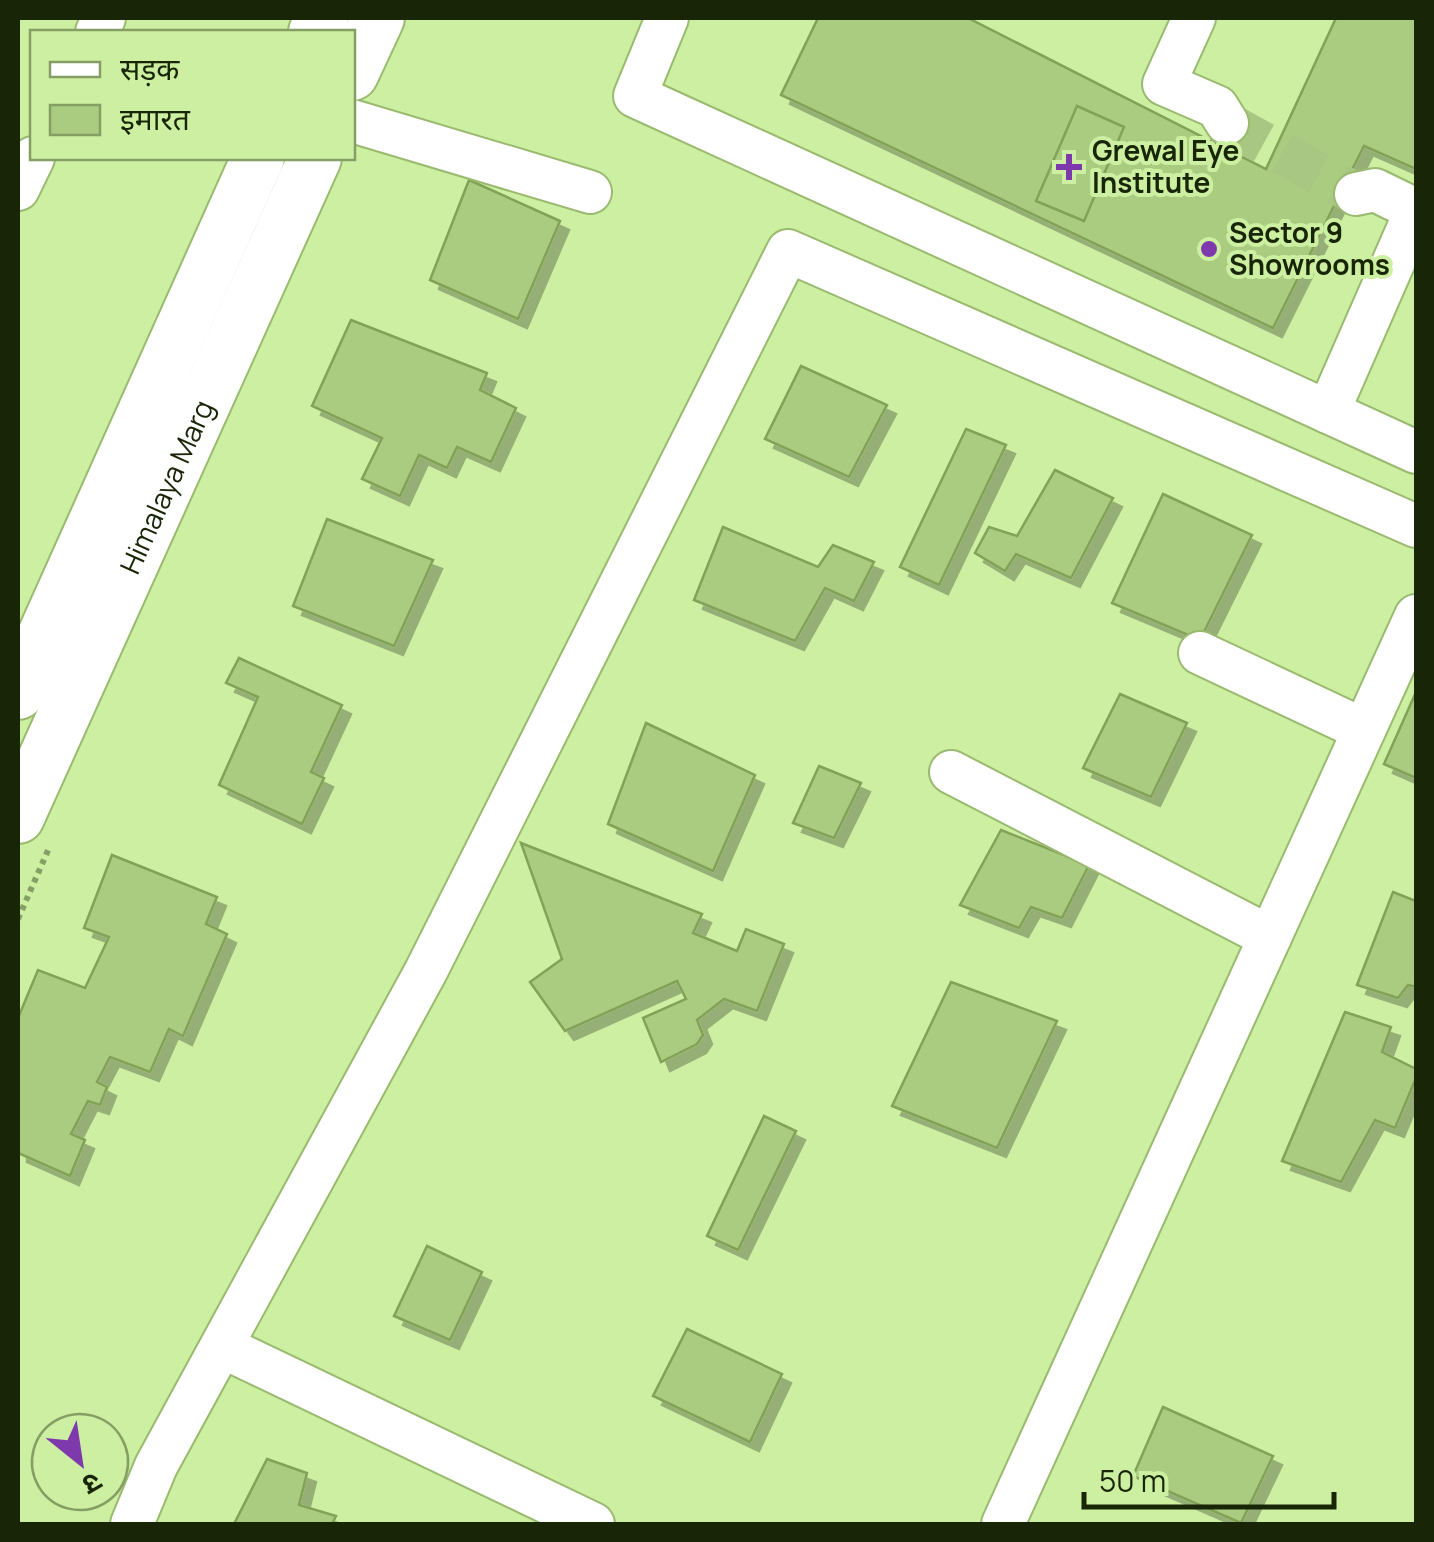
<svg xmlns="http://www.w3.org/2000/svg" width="1434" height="1542" font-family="Manrope,'Noto Sans Devanagari',sans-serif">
<defs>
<filter id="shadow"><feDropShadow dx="9" dy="9" stdDeviation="0" flood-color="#0004"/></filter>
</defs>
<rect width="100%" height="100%" fill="#ccefa1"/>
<g fill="#aacc80" stroke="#82a258" stroke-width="2.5" filter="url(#shadow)">
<polygon points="818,18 968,18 1266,169 1336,18 1416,18 1416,169 1364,146 1273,328 781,95"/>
<polygon points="1077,106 1124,127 1084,221 1036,201"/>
<polygon points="469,180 560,221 518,319 430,280"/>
<polygon points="351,320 487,373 480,390 516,408 491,462 457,447 447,468 419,455 400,496 362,479 382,438 312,406"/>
<polygon points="801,366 887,405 849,477 765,439"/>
<polygon points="966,429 1006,445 939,585 900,567"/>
<polygon points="1055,470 1113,498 1071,578 1016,554 1005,571 975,553 989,527 1017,536"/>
<polygon points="1163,494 1252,535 1200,640 1112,603"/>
<polygon points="327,519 433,560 394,646 293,606"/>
<polygon points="723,527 818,567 833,545 874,562 854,601 825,588 795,641 694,600"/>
<polygon points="239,658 342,705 311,772 324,778 302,824 219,785 258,697 226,683"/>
<polygon points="1416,692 1416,778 1384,764"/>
<polygon points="1120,694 1187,723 1151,797 1083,768"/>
<polygon points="646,723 755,775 713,871 608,824"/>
<polygon points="819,766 861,783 834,838 793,823"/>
<polygon points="1001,830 1089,865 1062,918 1031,907 1019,928 960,905"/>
<polygon points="521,843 702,914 693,933 737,951 746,929 784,944 757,1011 724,999 697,1020 703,1035 697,1044 661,1062 643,1018 686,999 677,981 565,1031 530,982 562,959"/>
<polygon points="112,855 217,897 206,924 227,934 183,1036 169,1029 150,1072 110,1057 97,1082 107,1087 100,1105 88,1101 71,1134 85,1140 70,1176 18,1153 18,1018 38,970 85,988 109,937 84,928"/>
<polygon points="1393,892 1416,901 1416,987 1408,985 1398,998 1357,985"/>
<polygon points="951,982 1057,1021 997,1148 892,1106"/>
<polygon points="1345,1012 1391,1027 1382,1052 1416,1069 1416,1078 1395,1128 1375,1120 1341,1182 1282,1161"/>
<polygon points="764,1116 796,1131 738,1250 707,1236"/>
<polygon points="427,1246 482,1272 450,1340 394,1316"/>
<polygon points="687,1329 782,1374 750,1442 653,1396"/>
<polygon points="1163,1407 1273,1456 1241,1523 1133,1476"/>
<polygon points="267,1459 307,1473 299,1505 336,1516 332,1524 234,1524"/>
</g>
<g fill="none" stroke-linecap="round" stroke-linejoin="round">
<polyline stroke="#a8c782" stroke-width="42" stroke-dasharray="42 21" stroke-linecap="butt" points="1227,123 1356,194"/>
<g stroke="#99ba6f" stroke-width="46">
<g id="minor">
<polyline points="667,18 635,96 1416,452"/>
<polyline points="1194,18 1164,84 1217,107 1227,123"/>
<polyline points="97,32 104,18"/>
<polyline points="352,121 590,192"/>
<polyline points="18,189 33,158"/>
<polyline points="1356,194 1375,190 1416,210"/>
<polyline points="1328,412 1416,211"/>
<polyline points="1200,653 1364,730"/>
<polyline points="951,772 1270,937"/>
<polyline points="223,1347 593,1524"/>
<polyline points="132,1524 156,1466 426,971 788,251 1416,526"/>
<polyline points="1003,1524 1416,616"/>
</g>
</g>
<g stroke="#99ba6f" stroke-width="56">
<g id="major">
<polyline points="315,32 322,18"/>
<polyline points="352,74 378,18"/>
<polyline points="18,693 258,158"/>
<path id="s1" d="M18,817L315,158"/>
</g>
</g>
<polyline stroke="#859f64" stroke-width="6" stroke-dasharray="5 5" stroke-linecap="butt" points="18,919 49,848"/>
<use href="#minor" stroke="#fff" stroke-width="42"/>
<use href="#major" stroke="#fff" stroke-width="52"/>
</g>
<g fill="#7e3aad" stroke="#ccefa1" stroke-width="4">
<path d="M1064 152h10v10h10v10h-10v10h-10v-10h-10v-10h10z"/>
<circle cx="1209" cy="249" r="10"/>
</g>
<g text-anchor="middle" stroke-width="8" stroke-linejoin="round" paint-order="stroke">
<g font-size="28" font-weight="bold" fill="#182506" stroke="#ccefa1" text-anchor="start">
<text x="1092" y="161">Grewal Eye<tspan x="1092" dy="32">Institute</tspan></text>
<text x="1229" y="243">Sector 9<tspan x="1229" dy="32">Showrooms</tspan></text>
</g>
<g font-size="28" fill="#182506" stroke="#ccefa1">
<text dy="10" stroke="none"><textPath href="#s1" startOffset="362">Himalaya Marg</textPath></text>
</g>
</g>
<rect width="1434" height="1542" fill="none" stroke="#182506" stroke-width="40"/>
<rect x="30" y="30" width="325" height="130" fill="#ccefa1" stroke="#849e63" stroke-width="2.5"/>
<rect x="50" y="62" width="50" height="15" fill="#ffffff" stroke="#849e63" stroke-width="2.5"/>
<text x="120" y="80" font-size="30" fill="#182506">सड़क</text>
<rect x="50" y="105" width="50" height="30" fill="#aacc80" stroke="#849e63" stroke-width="2.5"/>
<text x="120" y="130" font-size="30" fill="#182506">इमारत</text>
<g transform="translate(80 1462) rotate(150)"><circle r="48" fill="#ccefa1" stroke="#849e63" stroke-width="2.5"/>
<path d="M0-8L18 38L0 25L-18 38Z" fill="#7e3aad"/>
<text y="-15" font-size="28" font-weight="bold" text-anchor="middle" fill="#182506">उ</text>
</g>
<path d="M1084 1492v15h250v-15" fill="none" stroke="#182506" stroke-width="5"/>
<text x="1099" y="1492" font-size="30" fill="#182506" stroke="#ccefa1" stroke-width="8" paint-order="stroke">50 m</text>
</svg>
